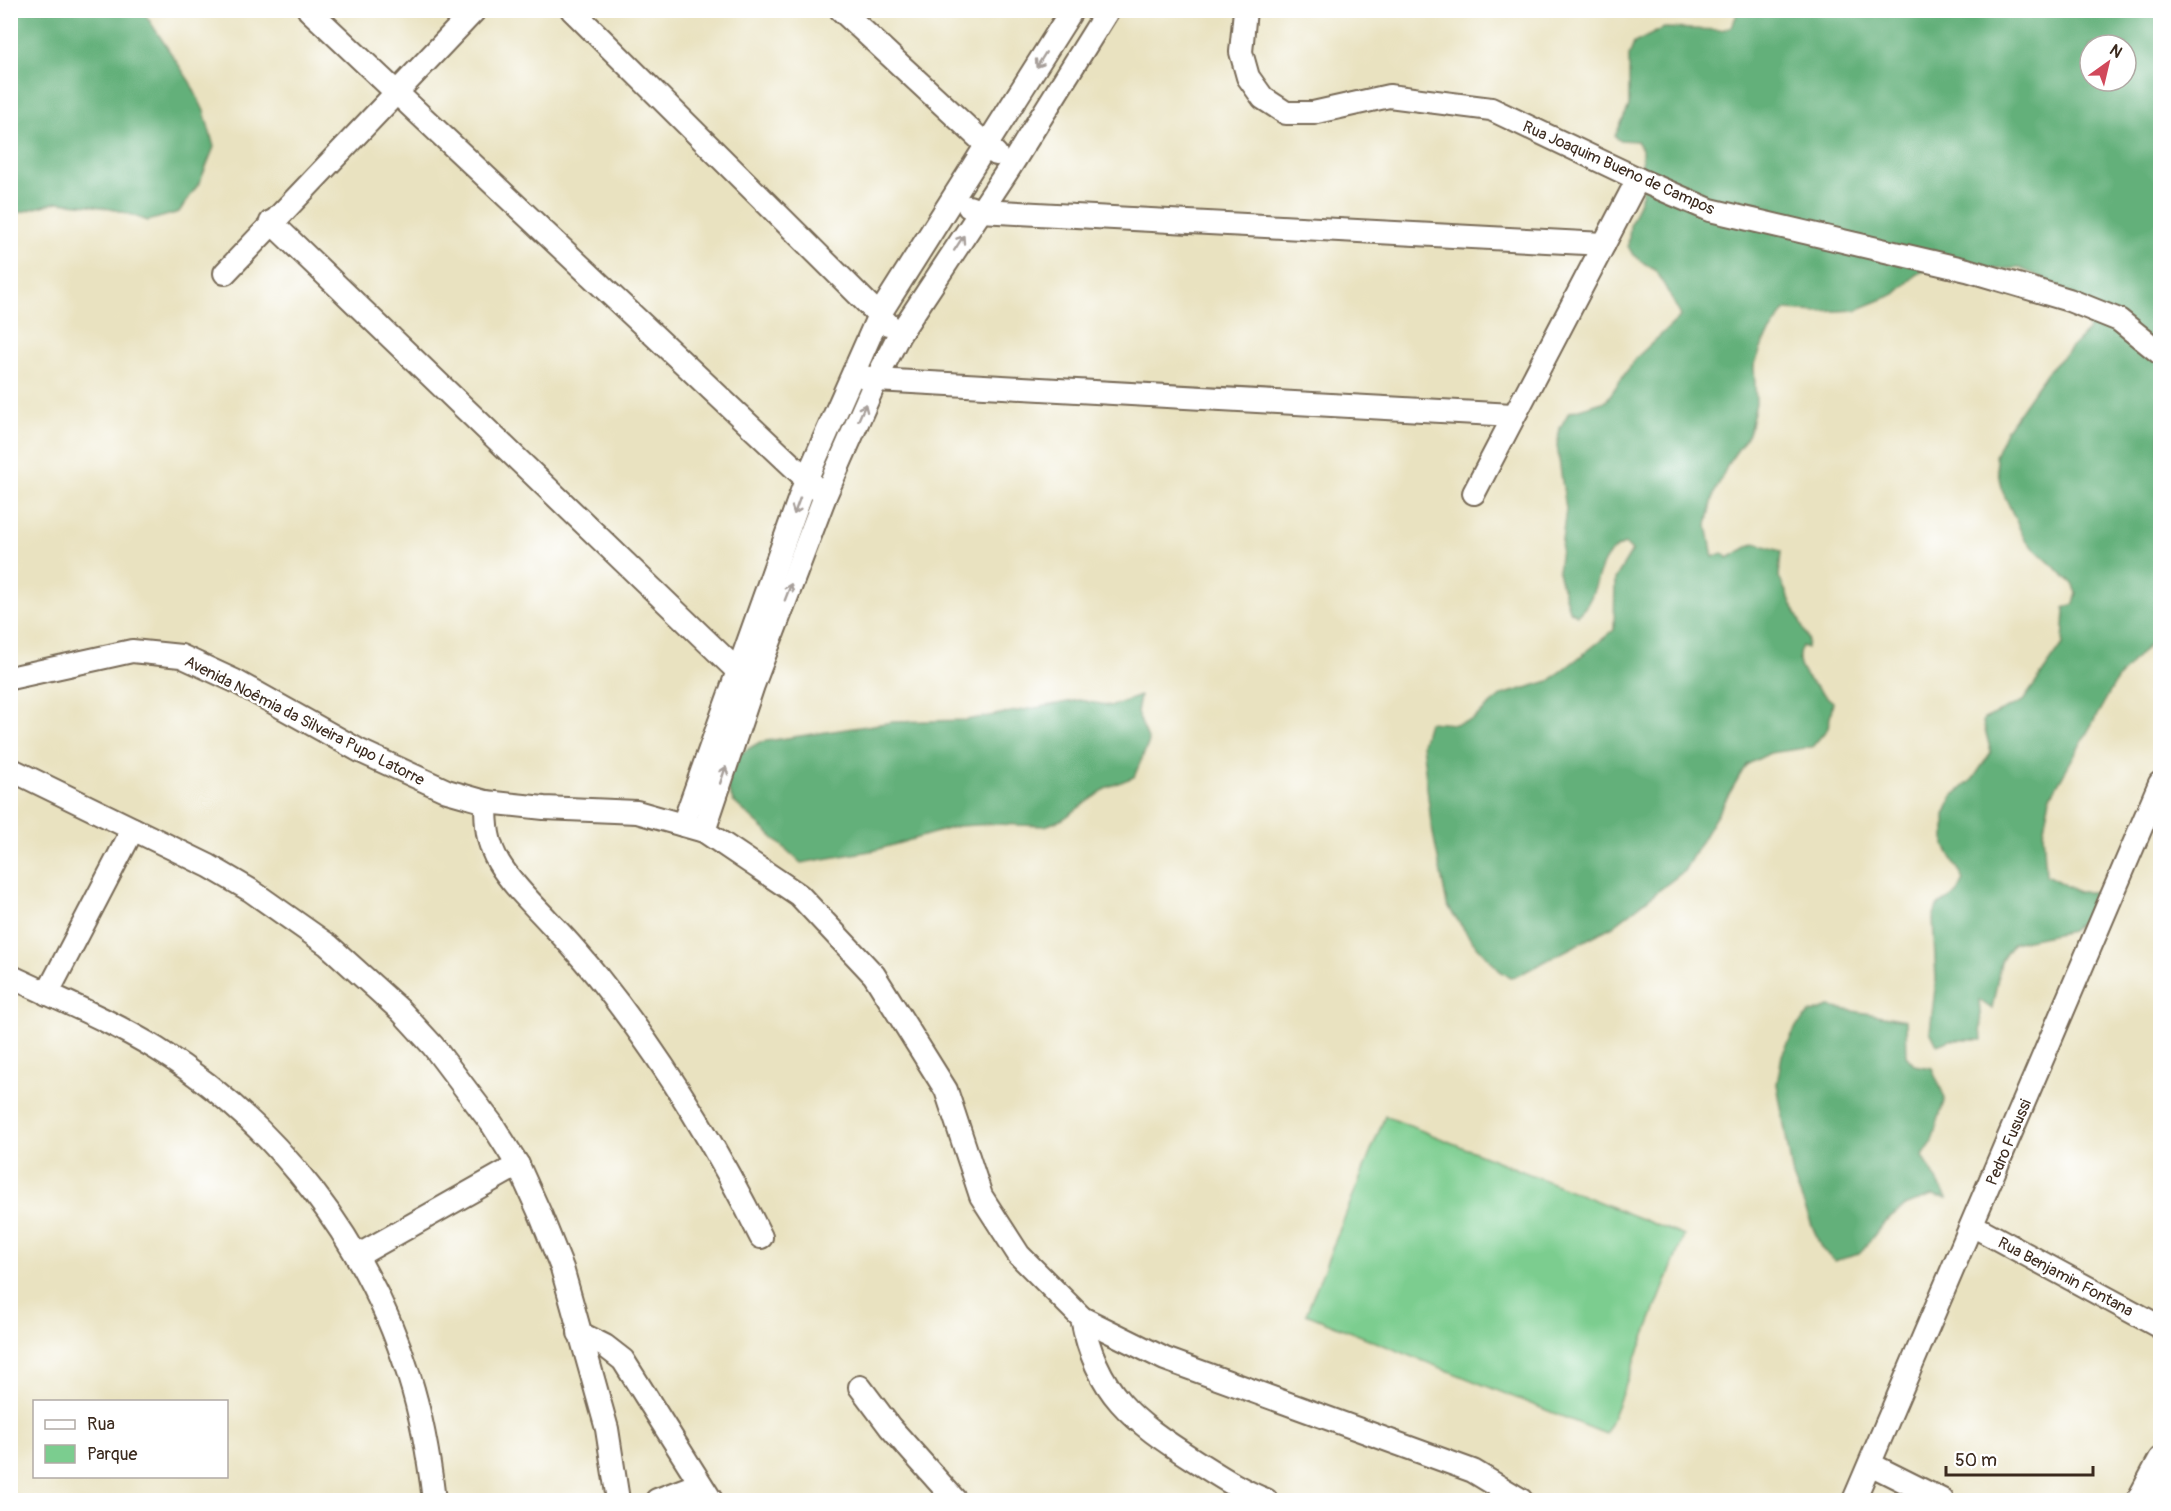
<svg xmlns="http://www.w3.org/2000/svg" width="2171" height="1511" font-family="Pangolin,sans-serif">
<rect width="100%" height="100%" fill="#fff"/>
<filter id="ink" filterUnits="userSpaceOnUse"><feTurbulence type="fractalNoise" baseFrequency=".0167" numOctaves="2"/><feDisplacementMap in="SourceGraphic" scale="12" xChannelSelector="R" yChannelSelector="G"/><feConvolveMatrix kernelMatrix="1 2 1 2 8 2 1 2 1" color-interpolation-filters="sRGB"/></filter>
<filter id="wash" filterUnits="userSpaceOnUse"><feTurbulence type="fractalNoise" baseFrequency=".008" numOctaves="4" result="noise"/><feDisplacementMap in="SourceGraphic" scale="24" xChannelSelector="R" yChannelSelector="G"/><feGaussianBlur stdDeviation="1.35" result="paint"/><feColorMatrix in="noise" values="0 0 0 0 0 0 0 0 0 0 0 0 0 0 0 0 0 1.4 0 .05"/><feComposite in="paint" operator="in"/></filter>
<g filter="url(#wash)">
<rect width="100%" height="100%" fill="#e9e2c0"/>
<polygon fill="#7bcd8f" stroke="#5b7c56" stroke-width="1.5" points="1385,1116 1684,1236 1606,1434 1306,1314"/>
<g fill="#64b07a" stroke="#506d4c" stroke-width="1.5" fill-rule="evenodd">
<polygon points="11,10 143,11 190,82 204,111 214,147 200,182 179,212 148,221 120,211 90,205 57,202 11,215"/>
<path d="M1738,11H2160V632L2118,678L2050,798L2043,832L2046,875L2078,892H2102V904L2071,931L2013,943L2001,961L1992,1009L1979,1000L1982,1040H1950L1937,1045L1930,1031L1936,980L1933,918L1937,906L1957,894L1964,880L1945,846V815L1953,796L1973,779L1991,752L1983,722L1984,719L2023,701L2063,644L2065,610L2064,608L2074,604L2077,593L2073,584L2025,540L2001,488L1995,456L2007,429L2047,372L2089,330L2076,299L2047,280L2020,268L1983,270L1947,260L1917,274L1895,294L1856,310L1819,312L1785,310L1765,339L1754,366L1756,403L1749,434L1729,462L1714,494L1707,525L1713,557L1722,553L1728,558L1755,543L1781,551L1779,577L1808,639L1807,648L1802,646C1789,669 1818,689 1833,702L1828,728L1812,747L1770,753L1746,765L1684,871L1613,926L1517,976L1510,977L1500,971L1472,941L1447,905L1431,823L1422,744L1428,722L1455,724L1472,720L1502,695L1549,681L1614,630L1615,579L1632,551L1625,544C1591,556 1603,596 1577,615L1569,610L1558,572L1566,509L1557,445L1560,428L1569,412L1606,401L1636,358L1681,316L1657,272L1633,255L1628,246L1630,226L1642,195V149L1637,141L1619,140L1615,136L1629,106V56L1634,43L1664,28L1721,30L1732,27ZM2090,45H2126V81H2090Z"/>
<polygon points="1140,696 1137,712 1149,742 1134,777 1108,787 1063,819 1045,826 994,824 958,826 876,850 801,863 733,801 718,766 760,742 893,722 966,720 1079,700 1112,706"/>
<polygon points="1829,1007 1906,1020 1907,1057 1914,1065 1932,1068 1945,1098 1931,1144 1923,1156 1947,1198 1932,1196 1907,1205 1884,1223 1859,1254 1834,1261 1821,1248 1793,1177 1777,1084 1782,1055 1796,1027 1809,1014"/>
</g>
</g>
<g filter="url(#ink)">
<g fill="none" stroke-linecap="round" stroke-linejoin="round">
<g stroke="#786a57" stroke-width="26">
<g id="minor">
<polyline points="309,10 817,489"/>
<polyline points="572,10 888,324"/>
<polyline points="841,10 996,154"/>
<polyline points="1245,10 1241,52 1248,77 1263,98 1286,113 1313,113 1389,96 1491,109 1638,179 1710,210 1967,270 2069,300 2119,320 2160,353"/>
<polyline points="969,207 980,211 1604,244"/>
<polyline points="271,222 746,679"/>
<polyline points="225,273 475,10"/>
<polyline points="865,377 876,380 1513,415"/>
<polyline points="1474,493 1638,179"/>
<polyline points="10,678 132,651 181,656 235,681 360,751 447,791 486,802 544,808 637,812 704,831 799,895 874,975 946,1090 981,1196 1019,1255 1082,1318 1165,1359 1473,1471 1521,1500"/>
<polyline points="10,769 209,866 250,890 328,945 400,1010 433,1046 492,1124 518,1165 541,1216 562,1268 607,1429 618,1500"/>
<path d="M486,802C486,824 487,844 499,863C513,886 534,905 552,925C568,941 583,959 597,976C662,1057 715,1144 761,1237"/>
<polyline points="683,825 806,480 879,315 1072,10"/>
<polyline points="704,831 753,685 825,496 876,380 899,335 1010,167 1108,10"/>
<path d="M10,976C60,1000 110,1020 157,1049C276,1123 368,1242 409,1376C422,1417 429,1458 434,1500"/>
<polyline points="47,994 133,829"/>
<polyline points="1972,1225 2160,1327"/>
<polyline points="357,1256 518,1165"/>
<path d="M1082,1318C1096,1393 1133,1421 1194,1460C1218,1475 1240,1490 1266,1500"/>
<polyline points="579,1333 605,1346 623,1360 711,1500"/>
<polyline points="860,1387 890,1427 955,1500"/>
<polyline points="1870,1464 1942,1500"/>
<polyline points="657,1500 686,1489 701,1487"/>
<polyline points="1854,1500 2160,783"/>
<polyline points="2138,1500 2160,1459"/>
</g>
</g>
<use href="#minor" stroke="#fff" stroke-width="22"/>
</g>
<defs><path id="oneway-shaft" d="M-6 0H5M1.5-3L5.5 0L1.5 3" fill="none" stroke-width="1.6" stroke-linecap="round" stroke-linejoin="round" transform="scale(1.5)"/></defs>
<g stroke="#a79f9a">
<use href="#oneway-shaft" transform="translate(1041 60) rotate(122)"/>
<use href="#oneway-shaft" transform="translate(959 243) rotate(-57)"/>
<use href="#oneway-shaft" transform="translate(862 412) rotate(-66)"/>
<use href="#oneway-shaft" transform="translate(797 506) rotate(110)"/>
<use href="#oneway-shaft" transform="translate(788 592) rotate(-69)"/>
<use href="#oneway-shaft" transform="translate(723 775) rotate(-71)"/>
</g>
</g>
<g text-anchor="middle" stroke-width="5" stroke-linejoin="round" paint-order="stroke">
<g font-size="16" fill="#3b2a1e" stroke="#fff">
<text transform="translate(1619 167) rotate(24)" y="6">Rua Joaquim Bueno de Campos</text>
<text transform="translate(305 720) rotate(27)" y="6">Avenida Noêmia da Silveira Pupo Latorre</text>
<text transform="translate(2008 1142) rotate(-67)" y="6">Pedro Fusussi</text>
<text transform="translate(2066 1276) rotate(28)" y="6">Rua Benjamin Fontana</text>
</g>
</g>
<rect width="2171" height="1511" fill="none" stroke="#fff" stroke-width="36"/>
<rect x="33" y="1400" width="195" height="78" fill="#ffffff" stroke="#b1aaa5" stroke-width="1.5"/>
<rect x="45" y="1420" width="30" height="9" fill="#ffffff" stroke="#b1aaa5" stroke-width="1.5"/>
<text x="87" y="1430" font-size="18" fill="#3b2a1e">Rua</text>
<rect x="45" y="1445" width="30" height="18" fill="#7bcd8f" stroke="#b1aaa5" stroke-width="1.5"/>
<text x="87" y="1460" font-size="18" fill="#3b2a1e">Parque</text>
<g transform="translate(2108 63) rotate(34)"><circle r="28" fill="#ffffff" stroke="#b1aaa5" stroke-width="1.5"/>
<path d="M0-4.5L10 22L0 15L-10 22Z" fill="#d1495b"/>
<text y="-9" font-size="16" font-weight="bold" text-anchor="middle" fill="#3b2a1e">N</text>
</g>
<path d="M1946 1466v9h147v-9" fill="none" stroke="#3b2a1e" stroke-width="3"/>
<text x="1955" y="1466" font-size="18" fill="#3b2a1e" stroke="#ffffff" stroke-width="4.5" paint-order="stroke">50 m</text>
</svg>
